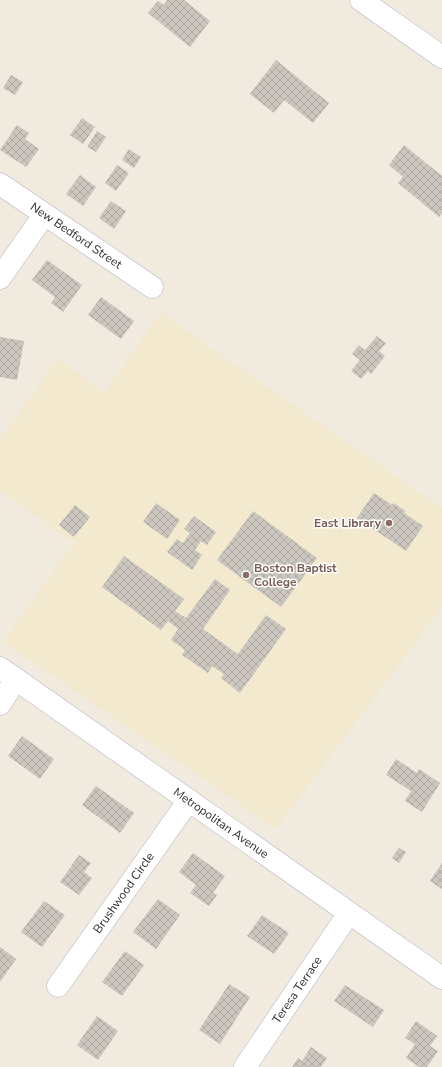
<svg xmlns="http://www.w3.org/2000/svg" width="442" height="1067" font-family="'Nunito Sans',sans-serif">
<defs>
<pattern id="building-cross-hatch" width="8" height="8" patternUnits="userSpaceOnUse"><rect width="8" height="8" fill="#cbc7bf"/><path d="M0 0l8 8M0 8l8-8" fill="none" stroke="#afaba4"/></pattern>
</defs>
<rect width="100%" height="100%" fill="#f0eadf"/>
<polygon fill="#f2e9ce" points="161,313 442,508 442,607 276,829 3,642 73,543 0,490 0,439 58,359 104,392"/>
<g fill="url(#building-cross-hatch)">
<polygon points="167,0 184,0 210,21 190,47 148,13 158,1 164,5"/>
<polygon points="276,60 329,103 313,123 284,100 274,113 250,94"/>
<polygon points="11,75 23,82 15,95 3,88"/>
<polygon points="82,118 95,127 83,144 70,135"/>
<polygon points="17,125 29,133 25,139 39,149 26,167 0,150"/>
<polygon points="97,131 106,137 96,152 87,147"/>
<polygon points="404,145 442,176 442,213 439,217 398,183 403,177 389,165"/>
<polygon points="129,149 141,157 134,168 122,160"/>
<polygon points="117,165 129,173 116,191 105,183"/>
<polygon points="80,175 96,187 83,206 66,194"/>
<polygon points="111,201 126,211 114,229 99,218"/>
<polygon points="47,260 82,285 63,312 51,303 55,297 32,280"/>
<polygon points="101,297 134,321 121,339 88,315"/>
<polygon points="377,336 386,343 379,351 385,356 371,374 368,371 361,379 351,371 360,360 352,354 359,345 365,350"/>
<polygon points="0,337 24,341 17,380 0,377"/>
<polygon points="374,493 392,505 394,503 405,511 404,513 423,526 406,551 357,518"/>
<polygon points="156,503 180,520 167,539 143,522"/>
<polygon points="75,505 90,517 74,537 59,525"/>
<polygon points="253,511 317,558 281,607 217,560"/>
<polygon points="194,516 216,532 207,545 201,541 195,550 202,555 192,570 167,552 177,539 183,543 190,533 184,529"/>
<polygon points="124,556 184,599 175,611 186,618 215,579 230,590 203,629 238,654 266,615 286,629 240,693 221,678 224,674 212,666 208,673 182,655 185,650 171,640 178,629 168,621 161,630 102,587"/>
<polygon points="22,736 54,759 40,779 8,756"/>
<polygon points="396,759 417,773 419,769 440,783 422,812 405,801 411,791 386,775"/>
<polygon points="96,786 134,813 120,833 82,805"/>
<polygon points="399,848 406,852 399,863 392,858"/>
<polygon points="193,853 225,876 213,893 217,895 209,906 190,893 196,885 179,872"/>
<polygon points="79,855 91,863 84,872 92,878 79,895 60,882"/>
<polygon points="442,863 442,889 430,881"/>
<polygon points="158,899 180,915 156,949 133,932"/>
<polygon points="44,901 65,915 42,947 21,932"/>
<polygon points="262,915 289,933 274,954 247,936"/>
<polygon points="0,947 16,959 0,982"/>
<polygon points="125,951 144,965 122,996 102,982"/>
<polygon points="229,984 250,997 220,1044 199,1030"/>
<polygon points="345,985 384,1010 373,1027 334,1001"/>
<polygon points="97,1016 118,1031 98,1060 77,1045"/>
<polygon points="416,1021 437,1036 430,1046 438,1051 427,1067 419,1067 406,1058 415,1044 405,1038"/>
<polygon points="311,1047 327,1058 321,1067 292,1067 298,1058 302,1061"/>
</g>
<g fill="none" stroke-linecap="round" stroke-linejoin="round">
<g stroke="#b3b4c2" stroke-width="23">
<g id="minor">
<polyline points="361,0 442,57"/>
<path id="s1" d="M0,184L152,287"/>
<polyline points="0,278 44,215"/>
<path id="s2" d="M0,668L442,978"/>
<polyline points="0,704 16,679"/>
<path id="s3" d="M58,986L189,800"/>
<path id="s4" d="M245,1067L349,913"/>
</g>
</g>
<use href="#minor" stroke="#fff" stroke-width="22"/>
</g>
<g fill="#8d6e63" stroke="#fff" stroke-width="1.5">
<circle cx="389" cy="523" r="4"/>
<circle cx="246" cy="575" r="4"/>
</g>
<g text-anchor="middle" stroke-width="3" stroke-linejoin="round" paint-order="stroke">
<g font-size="12" fill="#2d2d2d" stroke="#fff">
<text dy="4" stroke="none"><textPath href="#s1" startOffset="92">New Bedford Street</textPath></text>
<text dy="4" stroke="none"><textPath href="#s2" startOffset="270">Metropolitan Avenue</textPath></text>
<text dy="4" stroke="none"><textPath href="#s3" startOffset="114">Brushwood Circle</textPath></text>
<text dy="4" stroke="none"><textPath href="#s4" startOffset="93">Teresa Terrace</textPath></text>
</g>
<g font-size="12" font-weight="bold" fill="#785e54" stroke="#fff" text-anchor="end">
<text x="381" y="527">East Library</text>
<text x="254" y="572" text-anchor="start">Boston Baptist<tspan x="254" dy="14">College</tspan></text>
</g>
</g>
</svg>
